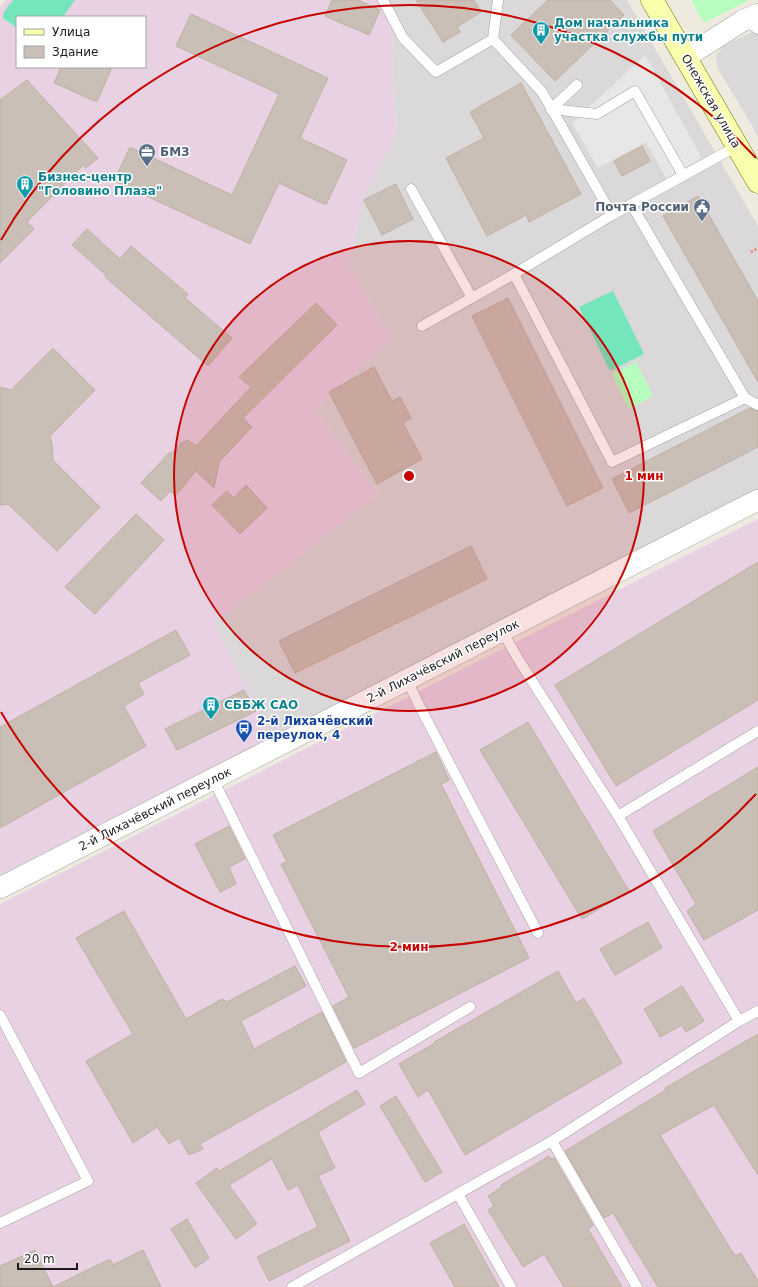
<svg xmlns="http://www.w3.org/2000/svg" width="758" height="1287" font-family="'DejaVu Sans',sans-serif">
<rect width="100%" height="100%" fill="#eeeae0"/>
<g fill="#dad8d8">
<polygon points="378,0 627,0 758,226 758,489 272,738 213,623 378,494 314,410 391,339 349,267 363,199 396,135 392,23"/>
<polygon points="758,29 758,136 717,67 716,56 723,46"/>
</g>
<g fill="#e8d1e3" fill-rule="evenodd">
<path d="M6,0H378L392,23L396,135L363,199L349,267L391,339L314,410L378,494L214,623L272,738L0,876V7ZM17,17H145V67H17Z"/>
<polygon points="758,519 758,1287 0,1287 0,904"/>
</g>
<g fill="#b7febe">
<polygon points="691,0 749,0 704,23"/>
<polygon points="636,362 653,396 629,409 612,374"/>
</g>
<g fill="#75e6bc">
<polygon points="13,0 75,0 63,17 17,17 17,28 3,18 4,12"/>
<polygon points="613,291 644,354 610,371 579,307"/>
</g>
<polygon fill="#e7e7e7" points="645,55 702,158 666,178 646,142 598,168 572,123"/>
<g fill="#cabfb6" stroke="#c1b0a1">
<polygon points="332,0 358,0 380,10 369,35 325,16"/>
<polygon points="416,0 474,0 481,12 457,27 460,32 443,42"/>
<polygon points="548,0 610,0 624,15 555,81 511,35"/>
<polygon points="191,14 328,78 300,138 347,160 326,205 279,183 250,244 114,181 130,147 232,195 279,94 176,46"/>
<polygon points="61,67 112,67 97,102 54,83"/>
<polygon points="27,80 98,158 86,168 83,165 27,222 34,229 0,263 0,100"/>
<polygon points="521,83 581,194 529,222 526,215 487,236 446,158 484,138 470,112"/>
<polygon points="642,146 650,161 622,176 614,161"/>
<polygon points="396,184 413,219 382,235 364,200"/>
<polygon points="698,196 758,301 758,382 663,216"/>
<polygon points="87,229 120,259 131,246 188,294 185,298 232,338 208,366 105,277 106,275 72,245"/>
<polygon points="508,298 603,488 567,506 472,316"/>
<polygon points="316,303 337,325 243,418 252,427 219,462 214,488 196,471 176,495 170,491 161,501 141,483 170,452 172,453 181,443 188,440 196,446 251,387 239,377"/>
<polygon points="53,348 95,390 50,436 52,444 53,460 100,507 57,551 8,504 0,505 0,387 11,390"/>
<polygon points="374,367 392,401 400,397 411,418 403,423 422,459 377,484 329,392"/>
<polygon points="750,408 758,411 758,447 629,513 612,479"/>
<polygon points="246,485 267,508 240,534 212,505 227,491 234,498"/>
<polygon points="136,514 164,540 95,614 65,587"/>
<polygon points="471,546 487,579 295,673 279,641"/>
<polygon points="758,562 758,700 616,786 555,685"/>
<polygon points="176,630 190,655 138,683 144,694 124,706 146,746 0,828 0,727"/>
<polygon points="244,690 256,711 177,750 165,729"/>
<polygon points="528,722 629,891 582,919 480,750"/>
<polygon points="436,752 449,780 441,784 529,958 354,1048 333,1006 349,997 281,864 287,862 273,835"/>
<polygon points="758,767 758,910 704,940 687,911 696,904 653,831"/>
<polygon points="229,826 245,859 229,867 236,884 220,892 195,844"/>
<polygon points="124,911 186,1019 222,999 227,1002 295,966 306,986 241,1021 254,1049 322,1012 346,1062 200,1144 203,1149 189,1155 179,1138 169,1144 157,1127 133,1143 86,1061 133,1034 76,938"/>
<polygon points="648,922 662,948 615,975 600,949"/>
<polygon points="558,971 576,1003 584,998 622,1063 465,1155 428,1090 418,1097 399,1064 435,1043 434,1042"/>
<polygon points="682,986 704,1021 686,1032 682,1025 660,1037 644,1009"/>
<polygon points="758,1034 758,1175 714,1105 660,1135 735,1256 741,1253 758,1281 758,1287 658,1287 613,1213 604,1218 565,1151 666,1090 665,1088"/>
<polygon points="357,1090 365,1104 318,1132 335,1168 318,1176 350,1241 269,1281 257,1257 318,1227 298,1185 288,1190 272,1159 229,1185 257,1224 236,1239 196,1183 217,1168 219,1171"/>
<polygon points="396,1096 442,1172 425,1182 380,1106"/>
<polygon points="549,1156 551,1159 554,1158 593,1225 588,1229 622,1287 564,1287 544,1254 523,1267 488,1210 494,1206 488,1196 502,1187 501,1185"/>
<polygon points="187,1219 209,1258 195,1268 171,1229"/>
<polygon points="464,1224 499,1287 455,1287 430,1243"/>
<polygon points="35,1250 53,1287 110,1259 113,1265 143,1250 161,1287 0,1287 0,1266"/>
</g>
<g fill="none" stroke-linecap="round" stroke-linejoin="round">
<g stroke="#a2a2a2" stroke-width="11">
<g id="lane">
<polyline points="383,0 403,38 436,72 493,39"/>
<polyline points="498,0 493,39 542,92 612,215 737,146"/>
<polyline points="744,20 758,29"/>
<polyline points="551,109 597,114 635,91 683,175"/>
<polyline points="551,109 577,85"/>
<polyline points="411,189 472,298"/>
<polyline points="631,204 745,398 758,405"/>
<polyline points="514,274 612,462 745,398"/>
<polyline points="422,326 514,274 612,215"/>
<polyline points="502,631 520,662 618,816 739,1021 758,1011"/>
<polyline points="407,680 419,705 538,933"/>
<polyline points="213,779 359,1073 470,1007"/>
<polyline points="618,816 758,731"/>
<polyline points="0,1015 88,1181 0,1223"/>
<polyline points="552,1141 637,1287"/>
<polyline points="458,1194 511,1287"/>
<polyline points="292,1287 552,1141 739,1021"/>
</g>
</g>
<g stroke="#a2a2a2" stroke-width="22">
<g id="street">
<polyline points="686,57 744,20 758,14"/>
<polyline points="0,888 758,500"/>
</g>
</g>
<g stroke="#667500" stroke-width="23">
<polyline id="secondary" points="652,0 758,182"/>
</g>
<polyline stroke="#ff7360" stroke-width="2.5" stroke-dasharray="2 2" stroke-linecap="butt" points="751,252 758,248"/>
<use href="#lane" stroke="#fff" stroke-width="10"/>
<use href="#street" stroke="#fff" stroke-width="21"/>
<use href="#secondary" stroke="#f9ffad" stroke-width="22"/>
</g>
<circle cx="409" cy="476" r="235" fill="#c70300" fill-opacity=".12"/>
<g fill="none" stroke="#c70300" stroke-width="2">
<circle cx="409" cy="476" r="235"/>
<path d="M756 794A471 471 0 0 1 1 712M1 240A471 471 0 0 1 756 158"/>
</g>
<defs>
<g id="building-pin" transform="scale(0.9)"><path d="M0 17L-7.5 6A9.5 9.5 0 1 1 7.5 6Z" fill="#0f9aa8" stroke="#fff"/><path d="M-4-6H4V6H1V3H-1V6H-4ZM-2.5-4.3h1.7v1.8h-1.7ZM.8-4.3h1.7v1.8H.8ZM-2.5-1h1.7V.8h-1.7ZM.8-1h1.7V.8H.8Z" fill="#fff"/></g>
<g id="office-pin" transform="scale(0.9)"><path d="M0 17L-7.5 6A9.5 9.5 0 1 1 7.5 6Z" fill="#5c6f8a" stroke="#fff"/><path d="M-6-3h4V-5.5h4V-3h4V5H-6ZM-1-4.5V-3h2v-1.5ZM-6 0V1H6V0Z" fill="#fff"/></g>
<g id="civic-pin" transform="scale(0.9)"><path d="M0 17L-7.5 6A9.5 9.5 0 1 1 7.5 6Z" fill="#5c6f8a" stroke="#fff"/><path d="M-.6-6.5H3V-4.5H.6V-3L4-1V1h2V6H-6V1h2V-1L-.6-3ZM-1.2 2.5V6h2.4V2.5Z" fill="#fff"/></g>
<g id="bus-pin" transform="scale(0.9)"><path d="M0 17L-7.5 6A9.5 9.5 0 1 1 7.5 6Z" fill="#1a4fb4" stroke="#fff"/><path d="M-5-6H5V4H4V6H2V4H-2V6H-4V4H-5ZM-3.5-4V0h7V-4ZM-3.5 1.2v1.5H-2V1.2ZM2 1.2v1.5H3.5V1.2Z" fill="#fff"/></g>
</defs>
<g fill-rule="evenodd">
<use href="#building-pin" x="541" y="30"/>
<use href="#office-pin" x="147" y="152"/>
<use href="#building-pin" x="25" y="184"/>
<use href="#civic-pin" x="702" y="207"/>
<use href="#building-pin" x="211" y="705"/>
<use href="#bus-pin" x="244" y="728"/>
</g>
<g text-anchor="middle" stroke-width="3" stroke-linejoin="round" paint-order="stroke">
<g font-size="12" font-weight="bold" fill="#0d838f" stroke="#fff" text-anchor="start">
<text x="554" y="27">Дом начальника<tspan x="554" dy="14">участка службы пути</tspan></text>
<text x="38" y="181">Бизнес-центр<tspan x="38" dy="14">"Головино Плаза"</tspan></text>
<text x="224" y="709">СББЖ САО</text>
</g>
<g font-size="12" fill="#1b1b1b" stroke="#fff">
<text transform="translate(711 101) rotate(60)" y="4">Онежская улица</text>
<text transform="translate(443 661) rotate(-27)" y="4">2-й Лихачёвский переулок</text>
<text transform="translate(155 809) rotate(-27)" y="4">2-й Лихачёвский переулок</text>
</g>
<g font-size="12" font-weight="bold" fill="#4e5e75" stroke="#fff" text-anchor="start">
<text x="160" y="156">БМЗ</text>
<text x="689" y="211" text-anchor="end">Почта России</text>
</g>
<g font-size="12" font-weight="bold" fill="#164399" stroke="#fff" text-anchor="start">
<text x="257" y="725">2-й Лихачёвский<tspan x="257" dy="14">переулок, 4</tspan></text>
</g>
</g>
<circle cx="409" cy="476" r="6" fill="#c70300" stroke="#fff" stroke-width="2"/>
<g font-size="12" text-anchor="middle" font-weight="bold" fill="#c70300" stroke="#fff" stroke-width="3" stroke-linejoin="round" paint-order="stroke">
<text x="644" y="480">1 мин</text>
<text x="409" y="951">2 мин</text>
</g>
<rect x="16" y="16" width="130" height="52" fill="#ffffff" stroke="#a4a4a4"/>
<rect x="24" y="29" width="20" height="6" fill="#f9ffad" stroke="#a4a4a4"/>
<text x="52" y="36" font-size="12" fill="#1b1b1b">Улица</text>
<rect x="24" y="46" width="20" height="12" fill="#cabfb6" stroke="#a4a4a4"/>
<text x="52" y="56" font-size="12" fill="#1b1b1b">Здание</text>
<path d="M18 1263v6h59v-6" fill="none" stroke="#1b1b1b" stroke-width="2"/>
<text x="24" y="1263" font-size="12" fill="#1b1b1b" stroke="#ffffff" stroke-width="3" paint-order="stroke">20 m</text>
</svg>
